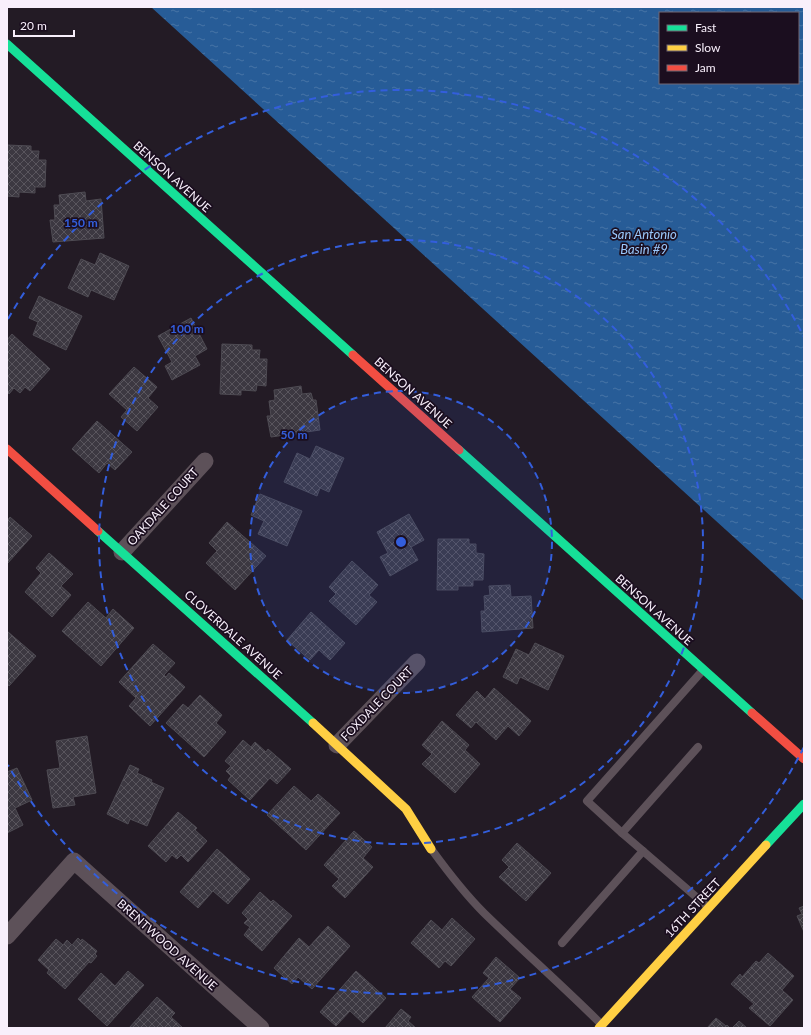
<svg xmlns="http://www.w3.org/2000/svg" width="811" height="1035" font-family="Lato,sans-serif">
<defs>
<pattern id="water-ripples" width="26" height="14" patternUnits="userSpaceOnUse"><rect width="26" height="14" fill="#275c97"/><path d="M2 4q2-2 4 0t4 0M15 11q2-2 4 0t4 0" fill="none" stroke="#4774a6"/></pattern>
<pattern id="building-cross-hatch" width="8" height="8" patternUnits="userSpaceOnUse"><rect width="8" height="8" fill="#3c3841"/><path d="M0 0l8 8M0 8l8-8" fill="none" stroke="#59555d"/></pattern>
</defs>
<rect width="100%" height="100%" fill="#231b25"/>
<path fill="url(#water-ripples)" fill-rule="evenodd" d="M151,7H804V601ZM660,13H798V83H660Z"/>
<g fill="url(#building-cross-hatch)" stroke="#4e4b53">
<polygon points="7,145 31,146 31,151 39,151 38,160 46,160 45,187 35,187 35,193 19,192 19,197 7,196"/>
<polygon points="85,192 86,201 101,199 104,238 53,242 50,220 55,220 54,205 60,205 59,195"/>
<polygon points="100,253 129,266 114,300 91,290 88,297 68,288 81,259 95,265"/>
<polygon points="39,296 82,316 66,350 33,335 38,322 29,318"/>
<polygon points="191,318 207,349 195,356 200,365 172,380 165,366 172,362 158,336"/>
<polygon points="12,334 50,369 30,391 25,387 20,393 14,388 9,394 7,392 7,340"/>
<polygon points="222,344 252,345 252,350 260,350 259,359 267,359 266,386 257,385 256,391 241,390 241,395 220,394"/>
<polygon points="134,367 157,387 148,398 158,407 137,431 121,417 127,410 109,394"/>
<polygon points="301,386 302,394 311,393 313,400 316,400 320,430 271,437 267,416 271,416 269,401 275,400 274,390"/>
<polygon points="97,421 132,452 115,470 107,463 99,473 72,449"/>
<polygon points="316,446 344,458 329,492 320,488 317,496 284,482 297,453 310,459"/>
<polygon points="260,494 302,511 287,546 258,534 264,521 251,515"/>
<polygon points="409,514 424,540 411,547 418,560 390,576 380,557 388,553 377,532"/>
<polygon points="10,517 32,536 7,564 7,521"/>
<polygon points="227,522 266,556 235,590 206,563 217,551 209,543"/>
<polygon points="438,539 469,539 469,544 476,544 476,553 484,554 483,580 473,580 473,586 458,586 458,590 437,590"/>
<polygon points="49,553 73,574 61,586 71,595 52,617 25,592 41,573 36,568"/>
<polygon points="352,561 378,585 369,595 377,602 356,625 329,601 336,594 329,587"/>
<polygon points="510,585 511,597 531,596 533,628 482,632 481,611 485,611 484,596 490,595 489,586"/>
<polygon points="88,602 106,618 113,609 134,628 101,666 62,631"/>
<polygon points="311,612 345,643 330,660 319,650 310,660 287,640"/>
<polygon points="7,631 36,656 9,686 7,683"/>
<polygon points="535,643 564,656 548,690 520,677 517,684 503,677 516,649 529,655"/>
<polygon points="153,644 175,663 164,675 166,677 169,673 185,687 150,726 129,706 136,698 119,682"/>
<polygon points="494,688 531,721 519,736 508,726 496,740 476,722 471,728 456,715 477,691 485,699"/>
<polygon points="200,695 222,715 216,723 226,732 204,757 166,723 183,704 188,708"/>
<polygon points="442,721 469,745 465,750 480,764 455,793 422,764 432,754 422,745"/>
<polygon points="87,736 96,793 73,797 75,805 53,808 47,770 60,768 56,741"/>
<polygon points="243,740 251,747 255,742 266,752 268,749 291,769 277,784 270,778 250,800 228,780 231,776 226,771 231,766 225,761"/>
<polygon points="130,765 139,769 137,773 152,780 151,782 164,788 147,826 130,819 128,824 107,814"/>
<polygon points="17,768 32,800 15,808 23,825 7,833 7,772"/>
<polygon points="294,786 311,801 318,794 340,813 306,850 267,815"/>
<polygon points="178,812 197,828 195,830 207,841 188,862 181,855 177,859 172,855 166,862 148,846"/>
<polygon points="354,831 372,847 363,858 373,867 345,898 332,886 339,879 324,865"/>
<polygon points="517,843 551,873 526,901 499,877 509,867 502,860"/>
<polygon points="217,849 250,879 228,904 213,891 198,908 180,892"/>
<polygon points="260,892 271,902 273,900 292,916 262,951 244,935 250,927 244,923 248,919 242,913"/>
<polygon points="804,906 804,932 797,916 802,914 799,908"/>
<polygon points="452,918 475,939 451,966 445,961 439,968 411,943 431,920 442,930"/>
<polygon points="328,926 350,946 312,989 298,977 292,984 274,968 299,938 309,947"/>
<polygon points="78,938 81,941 82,939 97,951 95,954 97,956 91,963 89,962 65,989 47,973 49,970 38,960 56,939 63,945 67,940 72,945"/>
<polygon points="768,953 794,976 782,990 793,1000 770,1026 749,1008 754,1004 731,984 740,974 742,977 756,961 759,963"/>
<polygon points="496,957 520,978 510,989 521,998 500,1022 472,997 489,978 483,973"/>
<polygon points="128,971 144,985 107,1026 78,999 101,973 115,986"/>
<polygon points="356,971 386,998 363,1023 350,1011 336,1026 320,1012"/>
<polygon points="157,997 175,1013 171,1017 183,1028 129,1028"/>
<polygon points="401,1009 411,1017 408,1021 416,1028 385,1028"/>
<polygon points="716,1018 726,1026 727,1025 730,1028 707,1028"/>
<polygon points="739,1021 747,1028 732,1028"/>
</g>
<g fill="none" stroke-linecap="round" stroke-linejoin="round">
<g stroke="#5d5159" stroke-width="8">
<polyline points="698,747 622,833 587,801 703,670"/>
<path d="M432,850C448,872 465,894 484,913C523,951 564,987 602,1025"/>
<polyline points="643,851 709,908"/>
<polyline points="562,943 643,851 622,833"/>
</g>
<g stroke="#5d5159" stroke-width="17">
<polyline points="122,552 205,461"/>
<polyline points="337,745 417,662"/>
<polyline points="7,936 74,861 261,1028"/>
</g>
<g stroke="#16e098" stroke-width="9">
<polyline points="7,44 353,355"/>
<polyline points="459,450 752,713"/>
<polyline points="98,531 313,723"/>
<polyline points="766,845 804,804"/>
</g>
<g stroke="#ffcf43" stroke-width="9">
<polyline points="313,723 406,809 431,849"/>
<polyline points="599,1028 766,845"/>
</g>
<g stroke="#f24e42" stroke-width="9">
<polyline points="353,355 459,450"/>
<polyline points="7,449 98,531"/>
<polyline points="752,713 804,759"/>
</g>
</g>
<circle cx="401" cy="542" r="151" fill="#335edc" fill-opacity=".12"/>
<g fill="none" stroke="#335edc" stroke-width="2" stroke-dasharray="7 5">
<circle cx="401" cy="542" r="151"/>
<circle cx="401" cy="542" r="302"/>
<path d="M804 747A452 452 0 0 1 8 765M8 319A452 452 0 0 1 804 337"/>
</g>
<g text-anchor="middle" stroke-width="3.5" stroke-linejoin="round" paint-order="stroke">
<g font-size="12" fill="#f8effb" stroke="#1b0e1f">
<text transform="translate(172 177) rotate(42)" y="4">BENSON AVENUE</text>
<text transform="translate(413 393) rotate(42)" y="4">BENSON AVENUE</text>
<text transform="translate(163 507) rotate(-48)" y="4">OAKDALE COURT</text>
<text transform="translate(654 610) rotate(42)" y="4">BENSON AVENUE</text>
<text transform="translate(233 635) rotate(42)" y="4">CLOVERDALE AVENUE</text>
<text transform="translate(377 704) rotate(-46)" y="4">FOXDALE COURT</text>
<text transform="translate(693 908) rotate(-47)" y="4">16TH STREET</text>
<text transform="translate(167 945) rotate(42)" y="4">BRENTWOOD AVENUE</text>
</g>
<g font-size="13" font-style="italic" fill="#99c7fb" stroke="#1b0e1f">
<text x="644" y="239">San Antonio<tspan x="644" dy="15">Basin #9</tspan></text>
</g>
</g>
<circle cx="401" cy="542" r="6" fill="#335edc" stroke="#1b0e1f" stroke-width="2"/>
<g font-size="12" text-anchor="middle" font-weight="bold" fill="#335edc" stroke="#1b0e1f" stroke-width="3.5" stroke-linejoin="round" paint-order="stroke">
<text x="81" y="227">150 m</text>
<text x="187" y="333">100 m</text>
<text x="294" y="439">50 m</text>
</g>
<rect width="811" height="1035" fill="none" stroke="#f8effb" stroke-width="16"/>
<rect x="659" y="12" width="140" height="72" fill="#1b0e1f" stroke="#736877"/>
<rect x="667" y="25" width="20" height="6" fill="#16e098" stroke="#736877"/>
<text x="695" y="32" font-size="12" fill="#f8effb">Fast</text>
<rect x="667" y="45" width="20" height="6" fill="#ffcf43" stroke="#736877"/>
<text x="695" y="52" font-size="12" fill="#f8effb">Slow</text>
<rect x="667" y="65" width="20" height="6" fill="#f24e42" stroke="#736877"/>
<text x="695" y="72" font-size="12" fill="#f8effb">Jam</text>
<path d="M14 30v6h60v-6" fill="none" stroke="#f8effb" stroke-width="2"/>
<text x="20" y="30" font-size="12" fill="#f8effb" stroke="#1b0e1f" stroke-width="3" paint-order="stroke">20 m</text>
</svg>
